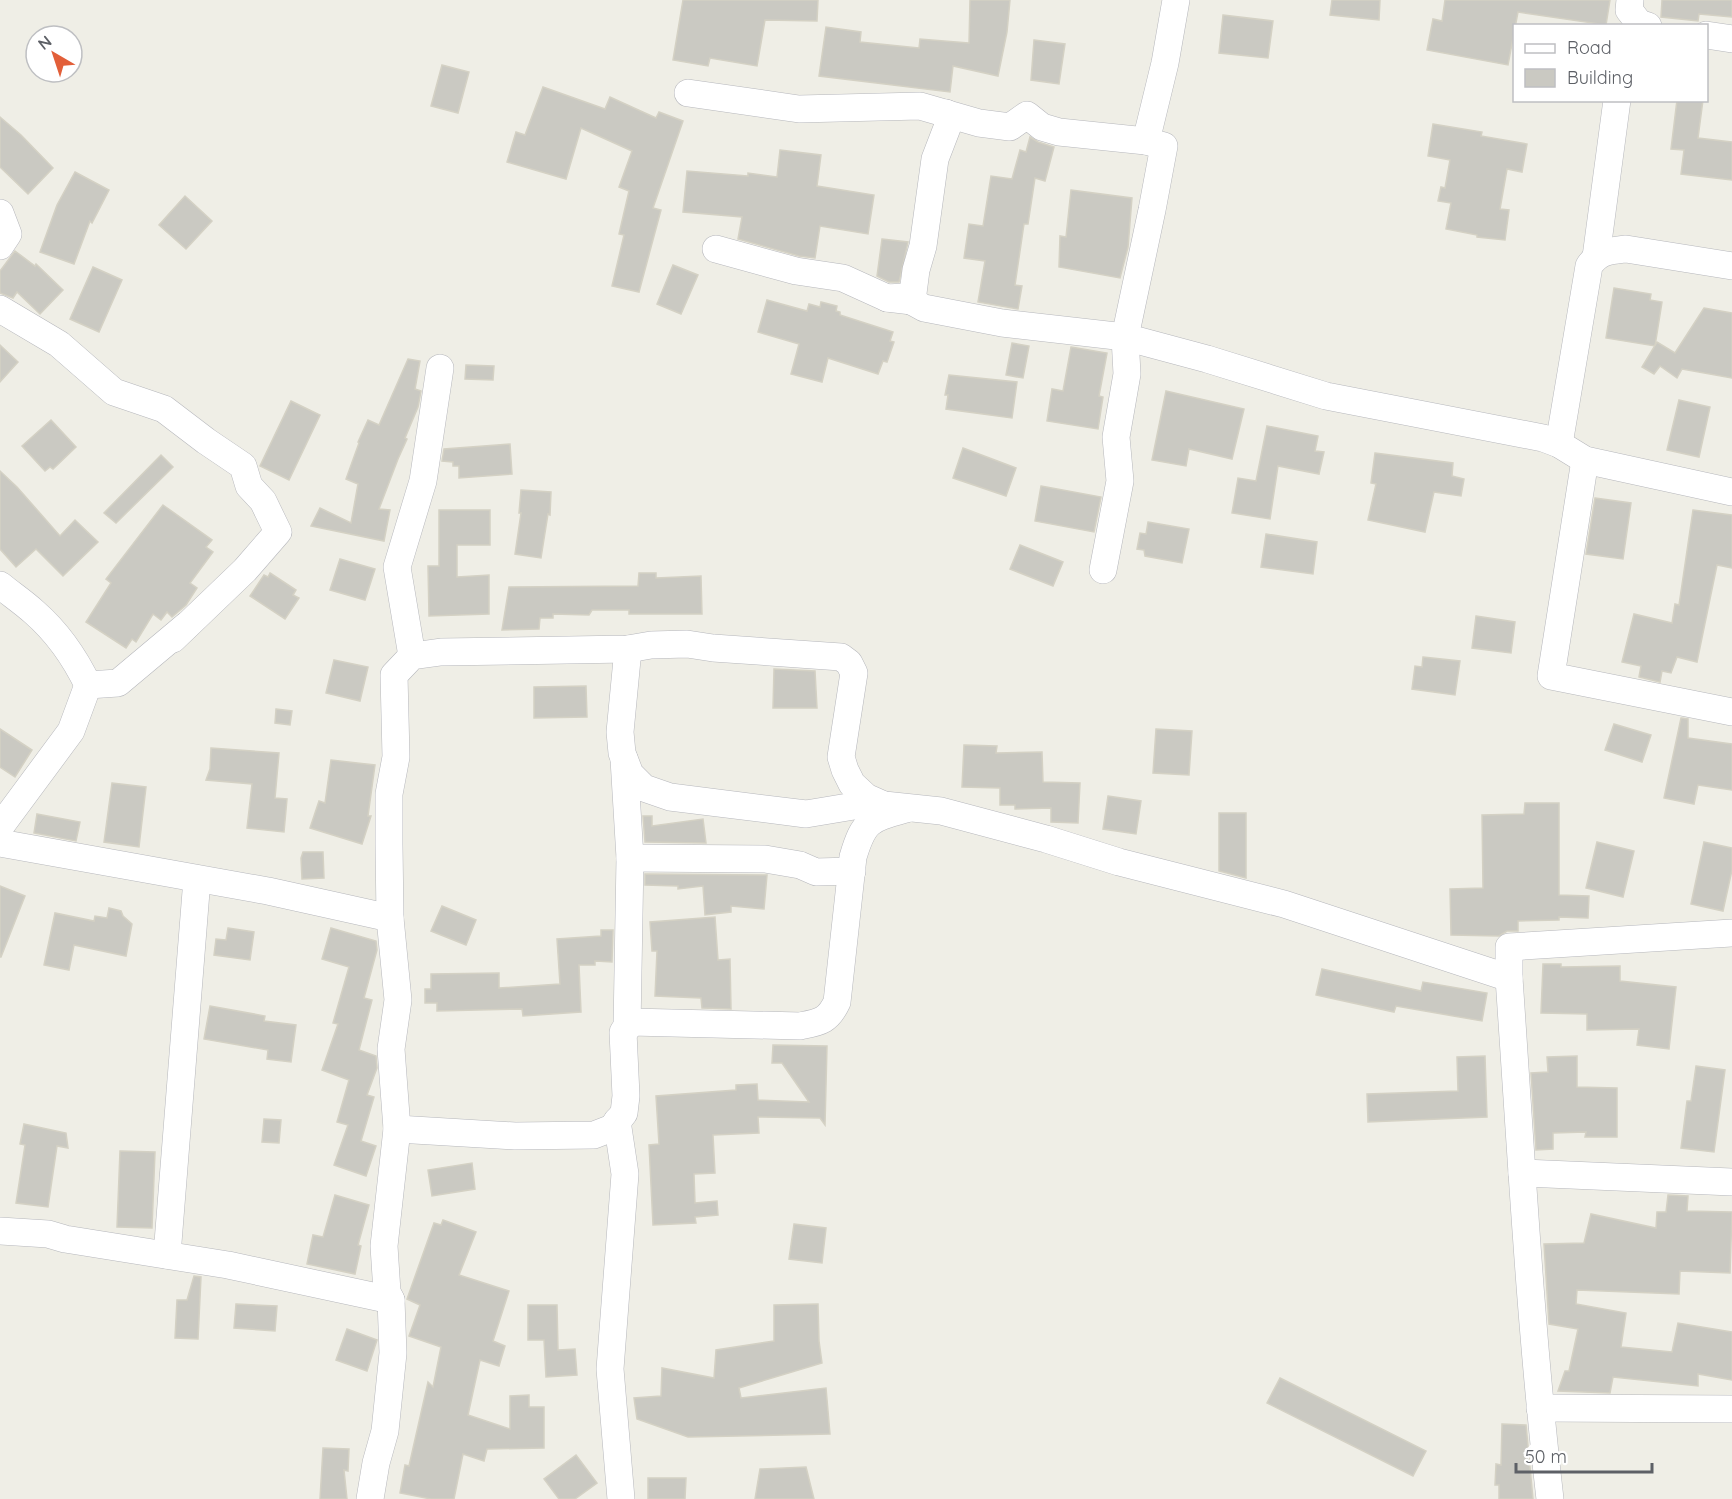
<svg xmlns="http://www.w3.org/2000/svg" width="1732" height="1499" font-family="Quicksand,sans-serif">
<rect width="100%" height="100%" fill="#efeee6"/>
<g fill="#cac9c2" stroke="#d4d1c4" stroke-width="1.5">
<polygon points="683,0 818,0 817,21 765,20 757,66 710,58 708,66 673,60"/>
<polygon points="970,0 1010,0 1007,32 998,76 953,66 950,92 819,76 826,27 861,32 860,42 919,48 920,39 969,43"/>
<polygon points="1332,0 1380,0 1379,20 1330,15"/>
<polygon points="1445,0 1610,0 1606,25 1518,12 1508,65 1427,50 1433,19 1442,21"/>
<polygon points="1662,0 1732,0 1732,17 1699,14 1698,21 1661,17"/>
<polygon points="1223,15 1273,21 1268,58 1219,53"/>
<polygon points="1034,40 1065,44 1059,84 1031,80"/>
<polygon points="442,65 469,72 458,113 431,106"/>
<polygon points="543,87 605,109 610,97 656,118 659,112 683,121 653,208 661,210 639,292 612,286 624,235 619,234 629,191 619,187 632,151 581,128 566,179 507,162 516,132 525,135"/>
<polygon points="1677,100 1703,100 1698,138 1732,142 1732,180 1681,174 1684,150 1671,149"/>
<polygon points="0,117 21,135 53,168 28,194 0,167"/>
<polygon points="1433,124 1482,132 1481,136 1527,144 1522,172 1507,169 1500,209 1509,210 1505,240 1477,237 1477,235 1446,229 1451,203 1438,201 1441,187 1445,188 1450,160 1428,156"/>
<polygon points="1030,137 1038,142 1054,147 1045,181 1035,178 1028,224 1024,224 1015,285 1022,286 1018,309 978,302 985,261 964,258 969,224 983,226 991,176 1012,179 1020,150 1026,152"/>
<polygon points="780,150 821,155 817,186 874,195 868,234 820,226 815,258 799,256 738,239 742,217 683,212 687,171 748,176 748,173 777,177"/>
<polygon points="75,172 109,190 92,223 90,221 74,264 40,252 57,205"/>
<polygon points="1071,190 1132,198 1128,247 1120,278 1059,267 1060,236 1066,237"/>
<polygon points="185,196 212,221 186,249 159,225"/>
<polygon points="882,239 908,242 899,282 889,282 877,276"/>
<polygon points="15,251 35,266 36,264 63,290 40,314 17,292 13,298 0,293 0,271"/>
<polygon points="673,265 698,275 681,314 657,304"/>
<polygon points="93,267 122,280 99,332 70,319"/>
<polygon points="1614,288 1651,294 1650,300 1662,302 1655,346 1606,338"/>
<polygon points="767,300 807,311 809,304 820,307 821,302 837,306 836,311 840,312 840,315 893,332 890,341 894,342 887,362 883,361 878,374 828,358 822,382 791,374 799,344 758,332"/>
<polygon points="1704,308 1732,313 1732,378 1682,369 1677,378 1660,366 1654,374 1642,367 1657,342 1675,353"/>
<polygon points="1012,343 1029,346 1023,378 1006,375"/>
<polygon points="0,345 18,362 0,382"/>
<polygon points="1071,347 1107,353 1099,396 1103,397 1098,429 1047,421 1052,389 1063,391"/>
<polygon points="408,359 420,361 415,389 421,391 418,407 405,438 407,439 398,459 379,509 390,510 384,541 311,526 320,508 351,523 358,484 346,479 359,443 358,442 368,420 379,425"/>
<polygon points="466,365 494,366 493,380 465,379"/>
<polygon points="949,375 1017,382 1012,418 946,409 948,395 945,395"/>
<polygon points="1166,391 1244,409 1232,459 1189,449 1186,466 1152,460"/>
<polygon points="1679,400 1710,407 1699,457 1667,450"/>
<polygon points="291,401 320,415 289,480 260,466"/>
<polygon points="51,420 76,447 53,469 50,467 45,471 22,446"/>
<polygon points="1267,426 1318,436 1315,451 1324,452 1319,474 1278,466 1270,519 1232,513 1238,478 1256,481"/>
<polygon points="510,444 512,474 459,478 459,466 453,466 453,462 442,461 444,449"/>
<polygon points="963,448 1016,468 1006,496 953,478"/>
<polygon points="1375,453 1453,463 1452,476 1464,479 1461,496 1434,492 1425,532 1368,520 1376,484 1371,483"/>
<polygon points="161,455 173,467 116,523 104,513"/>
<polygon points="0,471 17,487 60,536 75,520 98,542 63,576 36,549 16,567 0,549"/>
<polygon points="1041,486 1101,497 1094,532 1035,521"/>
<polygon points="521,490 551,492 550,515 548,514 541,558 515,554 521,513 519,513"/>
<polygon points="1595,498 1631,503 1623,559 1586,554"/>
<polygon points="163,505 212,540 206,547 213,552 190,583 197,588 186,605 172,617 167,612 161,620 153,614 136,642 132,639 126,648 86,622 111,583 106,579"/>
<polygon points="439,510 490,510 490,545 457,545 457,577 489,575 489,614 429,616 428,566 439,566"/>
<polygon points="1693,510 1732,515 1732,568 1717,565 1697,662 1677,657 1671,673 1662,671 1660,682 1639,677 1641,666 1622,662 1634,614 1672,623 1675,604 1679,605"/>
<polygon points="1148,522 1189,529 1182,563 1145,556 1144,550 1137,549 1140,533 1146,534"/>
<polygon points="1266,534 1317,542 1313,574 1261,567"/>
<polygon points="1020,545 1063,562 1053,586 1010,569"/>
<polygon points="340,559 375,569 365,600 330,590"/>
<polygon points="270,573 296,590 293,595 299,598 285,619 250,596 264,575 268,577"/>
<polygon points="639,573 656,573 656,578 701,576 702,614 629,614 629,610 592,610 589,615 553,614 553,618 540,618 539,629 502,630 509,587 638,586"/>
<polygon points="1476,616 1515,622 1511,653 1472,648"/>
<polygon points="1423,657 1460,661 1455,695 1412,689 1415,666 1422,667"/>
<polygon points="334,660 368,667 360,701 326,693"/>
<polygon points="774,669 815,671 817,708 773,708"/>
<polygon points="586,686 587,717 534,718 534,687"/>
<polygon points="276,709 292,711 290,725 275,723"/>
<polygon points="1681,718 1688,719 1688,738 1732,744 1732,790 1698,785 1694,804 1664,798"/>
<polygon points="1614,724 1651,735 1642,762 1605,750"/>
<polygon points="0,729 32,750 15,777 0,767"/>
<polygon points="1156,729 1192,731 1189,775 1153,773"/>
<polygon points="964,745 997,746 996,753 1042,752 1043,782 1080,783 1078,823 1051,822 1051,808 1015,809 1015,805 1000,805 1000,788 962,787"/>
<polygon points="211,748 279,753 275,798 287,799 284,832 247,828 252,784 206,780 210,769"/>
<polygon points="331,760 375,765 368,816 371,816 362,844 310,828 319,801 325,803"/>
<polygon points="112,783 146,787 139,847 104,842"/>
<polygon points="1108,796 1141,801 1136,834 1103,829"/>
<polygon points="1525,803 1559,803 1559,895 1589,896 1588,918 1559,917 1559,920 1518,921 1518,931 1507,931 1499,936 1451,935 1450,889 1483,888 1482,815 1524,814"/>
<polygon points="1219,813 1246,813 1246,878 1219,871"/>
<polygon points="37,814 80,822 76,841 34,833"/>
<polygon points="643,816 652,816 652,826 703,819 706,843 645,842"/>
<polygon points="1597,842 1634,851 1623,897 1586,888"/>
<polygon points="1704,842 1732,848 1732,870 1723,911 1691,904"/>
<polygon points="303,852 323,852 324,878 302,879 301,858"/>
<polygon points="645,874 767,875 764,909 731,906 731,912 705,915 703,886 678,889 678,886 645,885"/>
<polygon points="0,886 25,896 1,957 0,957"/>
<polygon points="442,906 476,920 466,945 431,931"/>
<polygon points="109,908 121,911 123,916 132,924 126,956 74,945 69,970 44,965 55,913 94,921 95,916 107,918"/>
<polygon points="715,917 718,960 730,959 731,1009 702,1008 701,998 655,996 657,951 652,951 650,922"/>
<polygon points="228,928 254,932 250,960 214,955 216,939 226,940"/>
<polygon points="331,928 376,941 377,950 364,998 372,1000 359,1050 376,1056 377,1068 367,1095 374,1097 361,1141 376,1146 366,1176 334,1165 348,1125 337,1122 349,1080 322,1070 338,1024 333,1023 349,967 322,959"/>
<polygon points="601,930 613,930 612,962 595,961 595,965 579,965 581,1012 523,1016 522,1009 437,1011 437,1003 425,1003 425,989 431,989 431,974 499,973 499,988 560,984 557,939 601,936"/>
<polygon points="1543,964 1561,964 1561,967 1620,966 1620,981 1676,987 1669,1049 1637,1045 1639,1029 1587,1030 1587,1014 1541,1013"/>
<polygon points="1322,969 1421,991 1423,982 1487,993 1482,1021 1396,1006 1394,1012 1316,995"/>
<polygon points="210,1006 265,1016 264,1021 296,1025 291,1062 267,1059 268,1050 204,1039"/>
<polygon points="773,1045 827,1046 825,1125 820,1118 758,1117 759,1133 713,1135 715,1173 694,1174 695,1203 717,1201 718,1215 695,1217 696,1223 653,1225 649,1145 659,1144 656,1096 736,1090 736,1085 757,1084 758,1100 809,1102 782,1063 772,1063"/>
<polygon points="1485,1056 1487,1117 1368,1122 1367,1094 1458,1091 1457,1057"/>
<polygon points="1577,1056 1577,1087 1617,1088 1617,1137 1585,1137 1586,1132 1553,1133 1553,1149 1536,1150 1531,1073 1548,1072 1547,1057"/>
<polygon points="1696,1066 1725,1070 1714,1152 1681,1148 1687,1101 1691,1101"/>
<polygon points="264,1119 281,1120 279,1143 262,1142"/>
<polygon points="24,1124 66,1133 68,1148 57,1146 48,1207 16,1203 25,1145 20,1144"/>
<polygon points="120,1151 155,1152 152,1228 117,1227"/>
<polygon points="472,1163 475,1189 432,1196 428,1170"/>
<polygon points="335,1195 369,1205 358,1245 361,1246 355,1274 307,1264 313,1235 323,1237"/>
<polygon points="1668,1195 1688,1196 1687,1211 1732,1212 1730,1273 1680,1271 1679,1294 1577,1290 1576,1304 1626,1313 1621,1347 1672,1352 1678,1323 1732,1332 1732,1380 1698,1374 1698,1386 1613,1377 1610,1393 1558,1391 1565,1371 1569,1371 1578,1329 1549,1324 1544,1244 1584,1243 1591,1214 1656,1228 1657,1212 1666,1212"/>
<polygon points="443,1220 476,1232 459,1275 509,1291 493,1341 505,1346 499,1366 480,1360 468,1415 510,1429 510,1396 529,1395 529,1407 544,1407 544,1448 487,1449 484,1461 463,1454 454,1499 431,1499 400,1493 405,1465 409,1466 428,1382 433,1387 441,1347 409,1336 420,1305 407,1299 434,1223 441,1225"/>
<polygon points="794,1224 826,1228 822,1263 789,1259"/>
<polygon points="194,1276 201,1277 198,1339 175,1338 177,1300 187,1300"/>
<polygon points="236,1304 277,1306 275,1331 234,1328"/>
<polygon points="818,1304 819,1341 822,1363 739,1388 741,1398 826,1388 830,1434 688,1437 637,1419 634,1398 661,1396 662,1368 714,1378 716,1350 774,1341 774,1305"/>
<polygon points="528,1305 557,1305 558,1350 575,1349 577,1375 546,1377 544,1340 528,1340"/>
<polygon points="347,1329 377,1340 367,1371 336,1360"/>
<polygon points="1280,1378 1426,1451 1413,1476 1267,1403"/>
<polygon points="1502,1424 1526,1425 1533,1499 1499,1499 1499,1485 1495,1485 1496,1464 1501,1465"/>
<polygon points="323,1448 349,1449 348,1471 344,1470 347,1499 320,1499"/>
<polygon points="576,1455 597,1483 575,1499 559,1499 544,1479"/>
<polygon points="806,1467 814,1499 755,1499 760,1469"/>
<polygon points="648,1478 686,1478 685,1499 648,1499"/>
</g>
<g fill="none" stroke-linecap="round" stroke-linejoin="round">
<g stroke="#b6b7bc" stroke-width="28">
<g id="minor">
<polyline points="1176,0 1165,63 1146,141 1164,146 1152,210 1125,337 1207,359 1326,396 1543,438 1559,444 1585,460 1732,492"/>
<polyline points="1630,0 1629,10 1639,23 1648,26"/>
<polyline points="1706,35 1732,39"/>
<polyline points="688,93 799,109 920,106 979,123 1010,127 1027,115 1042,127 1059,132 1146,141"/>
<polyline points="0,213 8,234 0,246"/>
<polyline points="716,249 796,271 843,278 887,298 912,301 916,270 923,246 935,159 950,120 946,113"/>
<polyline points="1596,257 1617,100"/>
<polyline points="887,298 904,297 924,308 1002,323 1125,337 1127,374 1116,437 1120,481 1103,570"/>
<polyline points="0,309 59,344 114,392 164,409 206,441 243,466 249,486 263,501 278,532 245,570 173,639"/>
<path d="M1559,444L1589,266C1599,251 1609,251 1626,249L1732,266"/>
<polyline points="1585,460 1551,676 1732,712"/>
<path d="M0,585C11,594 23,602 34,612C57,632 75,658 88,685L118,683L186,626"/>
<polyline points="628,649 620,732 622,753 630,774 644,788 670,797 806,814 860,805 884,805"/>
<polyline points="412,656 397,567 423,481 440,368"/>
<polyline points="624,759 630,858 627,1028"/>
<polyline points="0,827 71,731 88,685"/>
<polyline points="0,843 268,891 390,918"/>
<polyline points="630,858 765,859 800,865 816,872 852,871"/>
<polyline points="617,1121 625,1174 610,1369 621,1499"/>
<path d="M397,1129L515,1136L594,1135L612,1128L624,1113L626,1096L623,1032L631,1022L800,1026C820,1022 828,1021 837,1002L853,857C864,820 870,819 906,809"/>
<polyline points="1522,1173 1732,1182"/>
<polyline points="0,1231 48,1234 65,1239 228,1265 391,1300"/>
<polyline points="167,1255 197,879"/>
<polyline points="1540,1408 1732,1409"/>
<polyline points="370,1499 376,1463 385,1431 393,1353 391,1300 387,1292 384,1246 397,1129 391,1049 398,1000 390,918 389,845 389,794 396,757 394,675 412,656 441,652 628,649 651,645 687,644 713,648 841,657 849,663 854,673 841,757 845,770 852,784 866,797 884,805 941,811 1046,839 1119,862 1284,904 1509,978"/>
<path d="M1550,1499C1530,1326 1521,1151 1509,978V947L1732,933"/>
</g>
</g>
<use href="#minor" stroke="#fff" stroke-width="27"/>
</g>
<rect x="1513" y="24" width="195" height="78" fill="#ffffff" stroke="#bebfc2" stroke-width="1.5"/>
<rect x="1525" y="44" width="30" height="9" fill="#ffffff" stroke="#bebfc2" stroke-width="1.5"/>
<text x="1567" y="54" font-size="18" fill="#5d6066">Road</text>
<rect x="1525" y="69" width="30" height="18" fill="#cac9c2" stroke="#bebfc2" stroke-width="1.5"/>
<text x="1567" y="84" font-size="18" fill="#5d6066">Building</text>
<g transform="translate(54 54) rotate(321)"><circle r="28" fill="#ffffff" stroke="#bebfc2" stroke-width="1.5"/>
<path d="M0-4.5L10 22L0 15L-10 22Z" fill="#e25f39"/>
<text y="-9" font-size="16" font-weight="bold" text-anchor="middle" fill="#5d6066">N</text>
</g>
<path d="M1516 1463v9h136v-9" fill="none" stroke="#5d6066" stroke-width="3"/>
<text x="1525" y="1463" font-size="18" fill="#5d6066" stroke="#ffffff" stroke-width="4.5" paint-order="stroke">50 m</text>
</svg>
